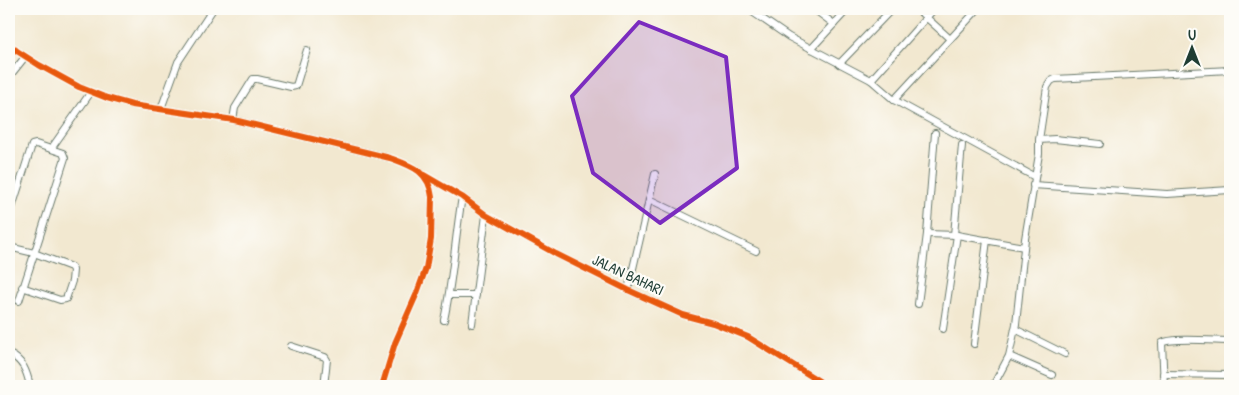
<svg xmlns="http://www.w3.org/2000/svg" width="1239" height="395" font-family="'Patrick Hand',sans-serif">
<rect width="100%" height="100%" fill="#fdfcf7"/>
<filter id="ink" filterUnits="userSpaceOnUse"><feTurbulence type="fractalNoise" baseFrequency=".02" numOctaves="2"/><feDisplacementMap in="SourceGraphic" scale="10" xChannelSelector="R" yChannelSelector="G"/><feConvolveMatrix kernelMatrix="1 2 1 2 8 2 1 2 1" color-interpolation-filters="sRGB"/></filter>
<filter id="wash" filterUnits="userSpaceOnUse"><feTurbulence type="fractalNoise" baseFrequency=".0096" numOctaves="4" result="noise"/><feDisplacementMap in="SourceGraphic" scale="20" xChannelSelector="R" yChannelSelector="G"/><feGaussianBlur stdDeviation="1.12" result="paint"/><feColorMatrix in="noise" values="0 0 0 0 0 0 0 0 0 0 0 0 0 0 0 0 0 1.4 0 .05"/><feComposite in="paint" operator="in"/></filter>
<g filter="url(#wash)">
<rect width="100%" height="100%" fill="#f2e8d0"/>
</g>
<g filter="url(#ink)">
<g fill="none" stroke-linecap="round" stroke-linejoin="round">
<g stroke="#69796b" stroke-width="8">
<g id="street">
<polyline points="748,9 789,37 871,80 894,100 1035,177"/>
<polyline points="814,9 834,24"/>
<polyline points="917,9 950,39"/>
<polyline points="583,10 584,9"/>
<path d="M9,44L17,51L39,65L79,87L107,98L132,105L234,120L390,158C412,166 429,171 432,197L431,239L426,268L417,293L395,343L382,386"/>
<polyline points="811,49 848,9"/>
<polyline points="839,64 892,9"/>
<polyline points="9,77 25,57"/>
<polyline points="871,80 934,9"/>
<polyline points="894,100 978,9"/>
<polyline points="161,109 178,62 213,9"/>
<polyline points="233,120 235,108 253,79 257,79 291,87 296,86 307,50"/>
<polyline points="1039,140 1047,87 1051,81 1055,79 1230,70"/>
<polyline points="425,176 462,197 486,215 556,254 628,290 683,315 713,323 748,337 819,381 825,386"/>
<polyline points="1033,185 1167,194 1230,190"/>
<polyline points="649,199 756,251"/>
<polyline points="9,217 32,145 36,144 51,149 91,92"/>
<polyline points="927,234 957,235 1024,247"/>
<polyline points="954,235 962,145"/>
<polyline points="9,247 34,253 71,267 73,270 72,281 66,299 60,300 22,287"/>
<polyline points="628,290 655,174"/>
<polyline points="449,295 476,295"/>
<polyline points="19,301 65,158 63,153 51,149"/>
<polyline points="918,304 927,234 935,133"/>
<path d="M444,320C453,279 455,238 462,197"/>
<polyline points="472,324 486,215"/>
<polyline points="943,329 957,235"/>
<polyline points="1015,329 1065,354"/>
<polyline points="974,344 987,240"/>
<polyline points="291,346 325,357 327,360 324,386"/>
<path d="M9,354C23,360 27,372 30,386"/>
<polyline points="1009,356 1052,375"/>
<polyline points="1163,374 1230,375"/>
<polyline points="993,386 1009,356 1016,324 1025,239 1039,154 1039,140 1055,139 1100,144"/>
<path d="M1164,386L1162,343C1171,337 1216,341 1230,341"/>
</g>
</g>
<use href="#street" stroke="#fff" stroke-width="6"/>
<g stroke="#fdfcf7" stroke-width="9">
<g id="cycleway">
<path d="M9,44L17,51L39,65L79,87L107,98L132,105L234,120L390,158C412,166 429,171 432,197L431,239L426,268L417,293L395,343L382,386"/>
<polyline points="424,175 462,197 486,215 556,254 628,290 683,315 713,323 748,337 819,381 825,386"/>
</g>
</g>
<use href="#cycleway" stroke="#e8590c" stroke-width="6"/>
</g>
</g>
<path fill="#7b2cbf" fill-opacity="0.2" stroke="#7b2cbf" stroke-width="4" stroke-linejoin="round" d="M639,22L726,57L737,168L660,223L593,173L572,96Z"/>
<g text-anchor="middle" stroke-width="4.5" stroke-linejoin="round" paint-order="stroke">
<g font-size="15" fill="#1f3d34" stroke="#fdfcf7">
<text transform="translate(628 275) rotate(25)" y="5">JALAN BAHARI</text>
</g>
</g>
<rect width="1239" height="395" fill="none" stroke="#fdfcf7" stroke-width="30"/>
<g transform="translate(1192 48)" stroke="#fdfcf7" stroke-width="4" paint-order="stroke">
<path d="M0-4L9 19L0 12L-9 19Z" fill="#1f3d34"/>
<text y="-8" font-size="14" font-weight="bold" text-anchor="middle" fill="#1f3d34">U</text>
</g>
</svg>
